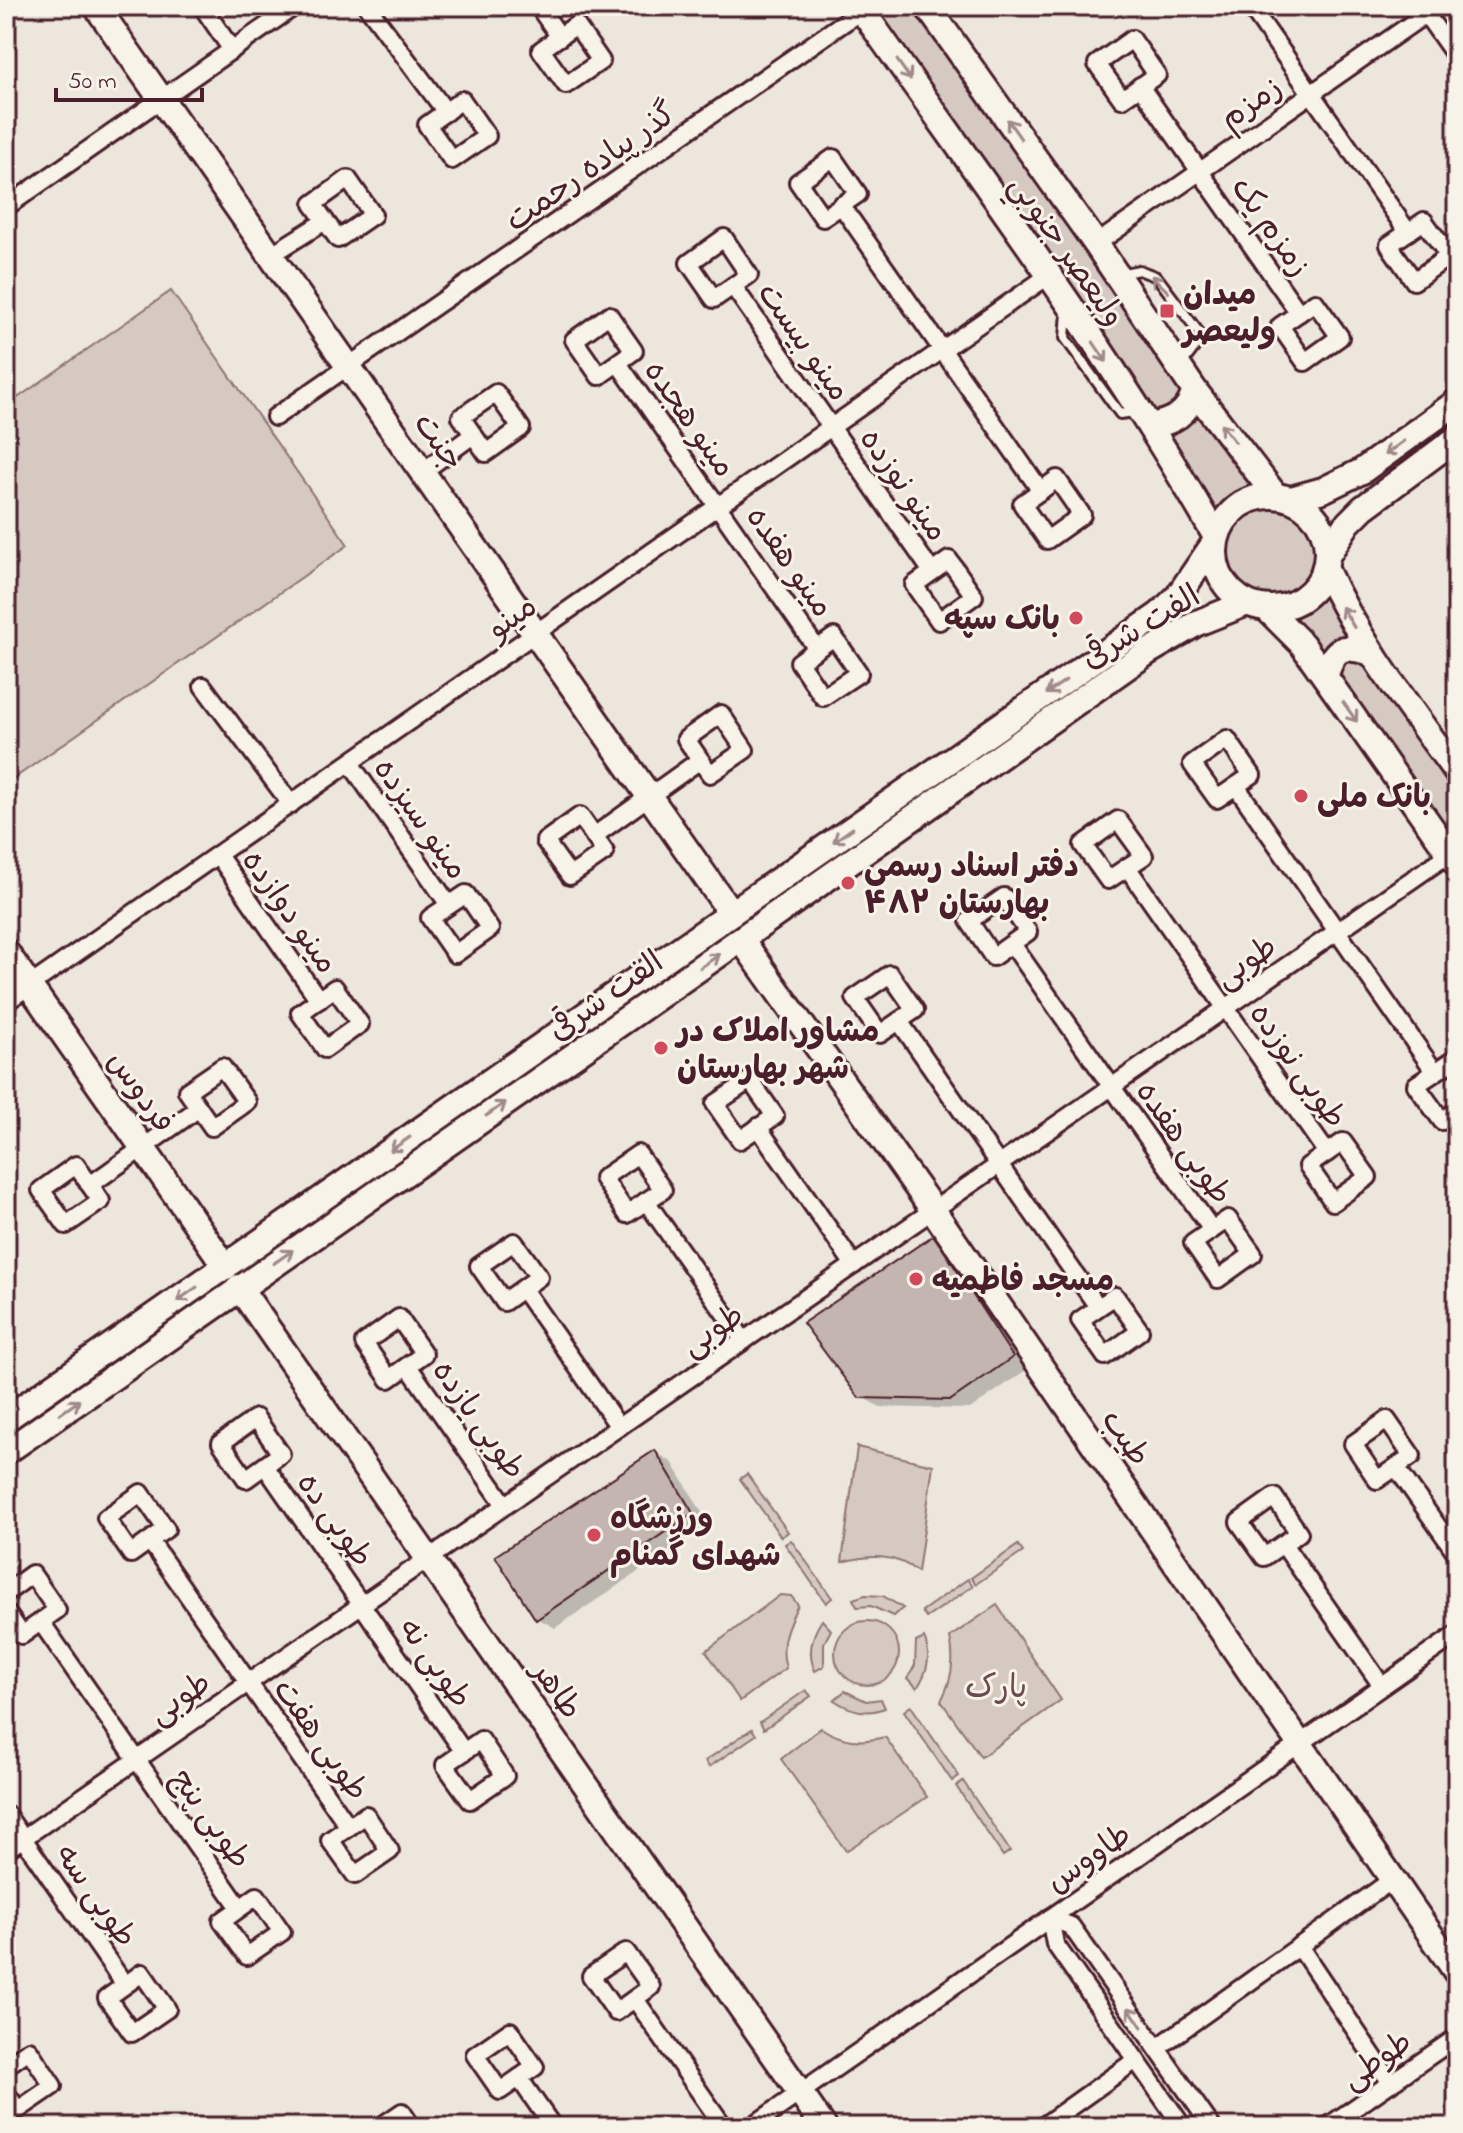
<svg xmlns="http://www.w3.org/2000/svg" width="1463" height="2133" font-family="'Indie Flower','Playpen Sans Arabic',sans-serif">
<rect width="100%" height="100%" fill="#ece6dd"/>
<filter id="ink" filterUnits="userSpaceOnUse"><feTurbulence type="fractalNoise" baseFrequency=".0125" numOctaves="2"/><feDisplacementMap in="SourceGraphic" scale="16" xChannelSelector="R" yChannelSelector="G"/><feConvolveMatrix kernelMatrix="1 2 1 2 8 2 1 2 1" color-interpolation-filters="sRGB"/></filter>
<g filter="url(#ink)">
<g fill="#d5c9c2" stroke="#907476" stroke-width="2">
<path d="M872,6H916L1183,391C1176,406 1168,409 1152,411Z"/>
<polygon points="171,291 348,545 6,784 6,406"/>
<path d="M1194,410L1254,490C1238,493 1228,500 1221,516L1164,428Z"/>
<circle cx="1271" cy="551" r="46"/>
<polygon points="1325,593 1348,634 1337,636 1323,653 1291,616 1315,605"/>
<polygon points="1351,659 1363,660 1457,794 1457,844 1340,676 1342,663"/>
<path d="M857,1447L933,1465L918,1572C894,1553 870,1555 842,1562Z"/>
<polygon points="747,1474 788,1532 781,1537 740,1479"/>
<polygon points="791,1540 832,1598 826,1603 785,1544"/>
<polygon points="1018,1545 1023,1552 976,1584 971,1578"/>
<polygon points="968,1579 973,1586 926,1618 922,1611"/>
<path d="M780,1595L791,1596L798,1605C787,1626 779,1645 786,1668L740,1701L706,1651Z"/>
<polygon points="865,1595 883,1596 903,1608 893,1616 871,1606 857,1607 853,1599"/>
<path d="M997,1605L1061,1700L981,1757L941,1701C952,1680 955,1661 950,1637Z"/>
<path d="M822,1620L831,1630L824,1643V1666L815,1671C807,1653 812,1635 822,1620Z"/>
<circle cx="867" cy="1653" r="32"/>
<path d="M924,1638C932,1655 927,1673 917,1688L908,1678L915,1665L916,1642Z"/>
<polygon points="806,1690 811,1696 764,1729 760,1722"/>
<path d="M845,1691L866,1701L881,1699L885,1708C867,1715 850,1711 834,1700Z"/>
<polygon points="911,1706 959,1776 952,1781 904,1711"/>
<path d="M821,1728C843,1742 861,1743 885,1737L927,1797L846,1851L781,1759Z"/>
<polygon points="752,1729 756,1735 709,1767 705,1761"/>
<polygon points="963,1781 1010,1851 1003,1856 956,1786"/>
</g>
<g fill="#0003">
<polygon points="934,1237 952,1247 1029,1368 970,1409 879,1407 861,1396"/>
<polygon points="655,1452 672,1462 709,1524 555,1628 537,1618"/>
</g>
<g fill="#c4b5b0" stroke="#4a1f2b" stroke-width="2">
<polygon points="934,1235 1013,1357 951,1400 859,1398 803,1323"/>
<polygon points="655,1450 693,1513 536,1620 495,1556"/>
</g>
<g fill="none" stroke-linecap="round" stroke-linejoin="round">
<g stroke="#4a1f2b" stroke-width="14">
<g id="lane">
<polyline points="1119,274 1139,270 1157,277 1200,334 1194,348 1182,364"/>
<polyline points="1067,312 1065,338 1120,414 1134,412"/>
</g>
</g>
<g stroke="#4a1f2b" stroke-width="22">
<g id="street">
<polyline points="202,6 232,50"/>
<polyline points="367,6 446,112"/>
<polyline points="538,6 560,37"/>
<polyline points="1250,6 1408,232"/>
<polyline points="1421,7 1457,58"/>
<polygon points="576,25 601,61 566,85 541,50"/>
<polygon points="1132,39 1157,75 1122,99 1097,64"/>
<polyline points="1140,86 1299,313"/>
<polygon points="462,100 487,136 452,160 427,125"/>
<polygon points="833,158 858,194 823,218 798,182"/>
<polygon points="348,179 373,215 338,239 313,204"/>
<polyline points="841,205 1041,491"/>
<polyline points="6,207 295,6"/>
<polygon points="1424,221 1449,256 1414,281 1389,245"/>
<polygon points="724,238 749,275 714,299 689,263"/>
<polyline points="1096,244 1437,6"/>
<polyline points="271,255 325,221"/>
<polyline points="733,286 932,572"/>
<polygon points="1315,302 1340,337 1305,362 1280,326"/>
<polygon points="609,315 634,351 599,376 574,340"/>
<polyline points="618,363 817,649"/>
<polygon points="496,393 521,428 486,453 461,417"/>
<polyline points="275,417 862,10"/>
<polyline points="422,472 473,435"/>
<polygon points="1057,479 1082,515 1047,540 1022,504"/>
<polygon points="949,560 974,596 939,621 914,585"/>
<polygon points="834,637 859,673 823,697 799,662"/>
<polyline points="203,686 291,804"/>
<polygon points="721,714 745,750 710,774 686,739"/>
<polygon points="1227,739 1252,775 1217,799 1192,764"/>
<polyline points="350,763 449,905"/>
<polyline points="1236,786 1435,1072"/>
<polygon points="580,816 605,852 570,876 545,841"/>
<polygon points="1118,820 1144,856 1108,880 1083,845"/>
<polyline points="594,836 700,760"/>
<polyline points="218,855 319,1000"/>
<polyline points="1127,867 1327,1153"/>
<polygon points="466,894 490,929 455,954 430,918"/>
<polygon points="1004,897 1028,932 993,957 969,921"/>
<polyline points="1012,944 1212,1230"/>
<polygon points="890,974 915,1010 880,1034 855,998"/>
<polygon points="335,988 360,1024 325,1049 300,1013"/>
<polyline points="6,1002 1048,276"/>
<polyline points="899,1021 1098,1307"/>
<polygon points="222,1067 247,1102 212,1127 187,1091"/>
<polyline points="1457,1068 1452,1061 1416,1085 1442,1121 1457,1110"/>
<polygon points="750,1080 775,1116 740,1140 715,1104"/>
<polyline points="758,1127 854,1265"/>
<polygon points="1343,1142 1368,1177 1333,1202 1308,1166"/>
<polygon points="638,1154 663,1190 627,1214 603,1178"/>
<polygon points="76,1165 101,1201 66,1225 41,1190"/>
<polyline points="90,1185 199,1108"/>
<polyline points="646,1201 744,1341"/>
<polygon points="1228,1219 1253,1254 1218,1279 1193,1243"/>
<polygon points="514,1242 539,1277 504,1302 479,1266"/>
<polyline points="523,1289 619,1427"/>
<polygon points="1115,1296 1140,1331 1105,1356 1080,1320"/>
<polygon points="399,1318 424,1354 389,1379 364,1343"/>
<polyline points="408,1366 505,1505"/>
<polygon points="256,1418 281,1454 246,1479 221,1443"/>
<polygon points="1387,1420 1412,1456 1377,1480 1353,1444"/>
<polyline points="265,1466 464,1752"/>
<polyline points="1396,1467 1457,1554"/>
<polygon points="141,1493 166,1529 131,1554 106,1518"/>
<polygon points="1274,1497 1299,1533 1264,1557 1239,1522"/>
<polyline points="150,1541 349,1827"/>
<polyline points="1283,1544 1382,1686"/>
<polyline points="6,1593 32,1574 57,1610 22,1635 6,1612"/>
<polyline points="41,1622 240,1908"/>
<polygon points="481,1740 505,1776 470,1800 445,1765"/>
<polyline points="6,1814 125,1985"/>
<polygon points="366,1815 390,1851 355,1875 330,1840"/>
<polyline points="6,1850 1449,854"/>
<polygon points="257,1896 282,1932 247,1956 222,1921"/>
<polyline points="1050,1918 1071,1926 1212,2127"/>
<polyline points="1050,1918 1055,1944 1183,2127"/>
<polyline points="1299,1946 1391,2083"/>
<polygon points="626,1952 651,1987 616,2012 591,1976"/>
<polygon points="142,1973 167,2009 132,2033 107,1998"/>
<polyline points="635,1999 724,2127"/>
<polygon points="510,2031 535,2067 500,2091 475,2055"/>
<polyline points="1157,2048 1392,1880"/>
<polyline points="6,2066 29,2050 53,2086 18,2110 6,2093"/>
<polyline points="519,2078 553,2127"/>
<polyline points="380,2127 402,2112 412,2127"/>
<polyline points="751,2127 1457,1634"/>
<polyline points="1042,2127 1136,2060"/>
<polyline points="1327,2127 1457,2037"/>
</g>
</g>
<g stroke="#4a1f2b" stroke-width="30">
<g id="secondary">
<polyline points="96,6 731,913"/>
<path d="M859,6C981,180 1111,352 1216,537"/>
<polyline points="927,6 1096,244 1195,391 1275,495"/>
<path d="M1150,426C1173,422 1188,414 1195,391"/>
<circle cx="1271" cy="552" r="56"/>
<polyline points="1291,499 1323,490 1362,471 1457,402"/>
<polyline points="1327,556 1348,523 1363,508 1457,438"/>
<path d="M1325,568C1359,643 1409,707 1457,773"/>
<polyline points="1266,608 1302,644 1457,864"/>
<path d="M1325,676C1336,647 1339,645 1369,652"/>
<polyline points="741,939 933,1210 1457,1973"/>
<polyline points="6,952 226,1267"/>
<polyline points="239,1287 824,2127"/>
<polyline points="6,1419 1160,614 1178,596 1215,542"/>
<polyline points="6,1452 741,939 1148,652 1197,623 1247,603"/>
</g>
</g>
<use href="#lane" stroke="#f7f3e8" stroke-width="8"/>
<use href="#street" stroke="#f7f3e8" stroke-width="16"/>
<use href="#secondary" stroke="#f7f3e8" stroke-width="24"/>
</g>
<defs><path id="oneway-shaft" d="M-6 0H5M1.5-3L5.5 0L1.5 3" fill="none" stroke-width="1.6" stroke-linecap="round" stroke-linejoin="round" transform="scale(2)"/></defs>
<g stroke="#a0898a">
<use href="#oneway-shaft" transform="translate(904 70) rotate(55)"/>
<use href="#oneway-shaft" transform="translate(1014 129) rotate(-125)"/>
<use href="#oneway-shaft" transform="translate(1160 284) rotate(-135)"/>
<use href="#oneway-shaft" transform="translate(1100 352) rotate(56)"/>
<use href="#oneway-shaft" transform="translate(1228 433) rotate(-128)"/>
<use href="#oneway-shaft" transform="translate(1394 448) rotate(144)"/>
<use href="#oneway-shaft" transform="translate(1348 617) rotate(-120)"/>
<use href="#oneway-shaft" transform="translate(1056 687) rotate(145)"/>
<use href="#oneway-shaft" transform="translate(1350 712) rotate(55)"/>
<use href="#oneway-shaft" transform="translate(843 835) rotate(145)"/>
<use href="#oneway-shaft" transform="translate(710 961) rotate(-35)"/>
<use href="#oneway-shaft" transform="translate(496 1109) rotate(-35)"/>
<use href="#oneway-shaft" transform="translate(400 1144) rotate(145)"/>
<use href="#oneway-shaft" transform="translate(283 1257) rotate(-35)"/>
<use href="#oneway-shaft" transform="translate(187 1294) rotate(145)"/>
<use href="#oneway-shaft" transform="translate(70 1407) rotate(-35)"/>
<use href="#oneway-shaft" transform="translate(1135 2017) rotate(-125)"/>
</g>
</g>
<g fill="#d1495b" stroke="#f7f3e8" stroke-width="3">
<rect x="1159" y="303" width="16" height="16" rx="4"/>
<circle cx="1076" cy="618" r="8"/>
<circle cx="1301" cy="796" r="8"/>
<circle cx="848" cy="883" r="8"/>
<circle cx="661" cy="1048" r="8"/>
<circle cx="916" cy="1279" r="8"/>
<circle cx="594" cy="1535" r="8"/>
</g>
<g text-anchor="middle" stroke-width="6" stroke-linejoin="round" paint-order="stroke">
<g font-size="32" fill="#4a1f2b" stroke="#f7f3e8">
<text transform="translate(1250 102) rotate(-35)" y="11">زمزم</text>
<text transform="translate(590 166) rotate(-35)" y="11">گذر پیاده رحمت</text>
<text transform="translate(1272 226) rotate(55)" y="11">زمزم یک</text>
<text transform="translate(1068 250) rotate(55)" y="11">وليعصر جنوبي</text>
<text transform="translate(805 341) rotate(55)" y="11">مینو بیست</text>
<text transform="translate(691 418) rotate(55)" y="11">مینو هجده</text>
<text transform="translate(440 441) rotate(55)" y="11">جنت</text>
<text transform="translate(905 484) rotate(55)" y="11">مینو نوزده</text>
<text transform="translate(791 561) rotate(55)" y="11">مینو هفده</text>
<text transform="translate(511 616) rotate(-35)" y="11">مینو</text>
<text transform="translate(1140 626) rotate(-31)" y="11">الفت شرقی</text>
<text transform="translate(422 818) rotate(55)" y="11">مینو سیزده</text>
<text transform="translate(291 911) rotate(55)" y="11">مینو دوازده</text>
<text transform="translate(1245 961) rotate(-35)" y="11">طوبی</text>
<text transform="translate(605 995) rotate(-35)" y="11">الفت شرقی</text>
<text transform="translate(1299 1065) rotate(55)" y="11">طوبی نوزده</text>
<text transform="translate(142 1091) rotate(55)" y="11">فردوس</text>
<text transform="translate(1185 1142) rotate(55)" y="11">طوبی هفده</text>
<text transform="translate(712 1329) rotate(-34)" y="11">طوبی</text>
<text transform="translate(480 1419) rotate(55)" y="11">طوبی یازده</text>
<text transform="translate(1127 1437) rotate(56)" y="11">طیب</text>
<text transform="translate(336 1519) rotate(55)" y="11">طوبی ده</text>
<text transform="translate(436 1662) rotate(55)" y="11">طوبی نه</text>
<text transform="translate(558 1689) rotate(55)" y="11">طاهر</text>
<text transform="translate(179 1697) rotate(-35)" y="11">طوبی</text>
<text transform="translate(322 1739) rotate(55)" y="11">طوبی هفت</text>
<text transform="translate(212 1818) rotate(55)" y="11">طوبی پنج</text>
<text transform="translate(1088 1857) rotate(-35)" y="11">طاووس</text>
<text transform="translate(97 1895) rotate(55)" y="11">طوبی سه</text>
<text transform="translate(1376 2059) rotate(-35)" y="11">طوطی</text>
</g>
<g font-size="32" font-weight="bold" fill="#4a1f2b" stroke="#f7f3e8" text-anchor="start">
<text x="1183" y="304">میدان<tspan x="1183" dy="37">ولیعصر</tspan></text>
<text x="1060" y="629" text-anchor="end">بانک سپه</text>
<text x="1317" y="807">بانک ملی</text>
<text x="864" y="876">دفتر اسناد رسمی<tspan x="864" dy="37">۴۸۲ بهارستان</tspan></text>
<text x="677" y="1041">مشاور املاک در<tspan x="677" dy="37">شهر بهارستان</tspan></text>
<text x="932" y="1290">مسجد فاطمیه</text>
<text x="610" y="1528">ورزشگاه<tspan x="610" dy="37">شهدای گمنام</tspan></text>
</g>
<g font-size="32" fill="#6d4a51" stroke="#f7f3e8">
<text x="996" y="1697">پارک</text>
</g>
</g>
<rect width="1463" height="2133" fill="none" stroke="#f7f3e8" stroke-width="32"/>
<rect x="16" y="16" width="1431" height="2101" fill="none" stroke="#4a1f2b" stroke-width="3" filter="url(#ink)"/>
<path d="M56 88v12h146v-12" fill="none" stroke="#4a1f2b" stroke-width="4"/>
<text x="68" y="88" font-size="24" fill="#4a1f2b" stroke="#f7f3e8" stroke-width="6" paint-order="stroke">50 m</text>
</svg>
